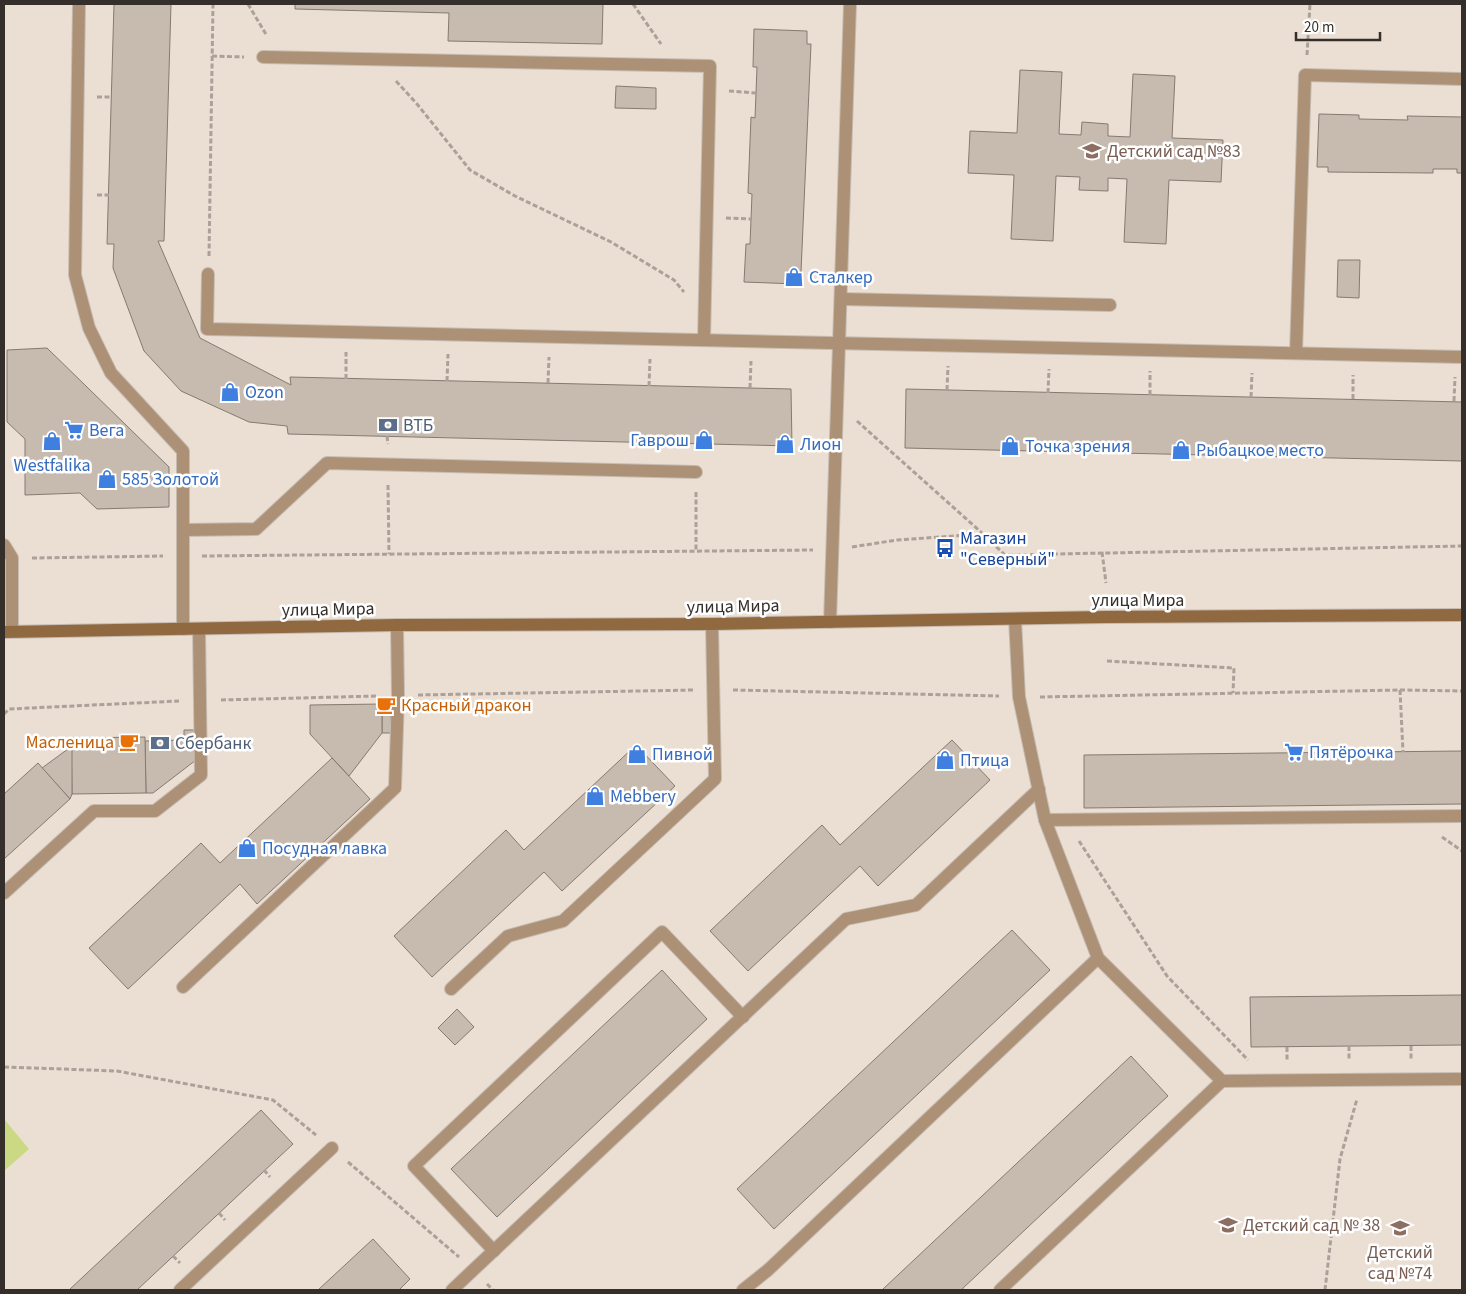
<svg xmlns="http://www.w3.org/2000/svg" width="1466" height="1294" font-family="'Source Sans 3',sans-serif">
<rect width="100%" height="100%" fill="#ebdfd4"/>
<polygon fill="#cbd984" points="4,1119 29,1149 4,1171"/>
<g fill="#c7bbb0" stroke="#857a70">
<polygon points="114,4 171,4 164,241 158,241 200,338 291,385 290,377 791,389 792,446 288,434 287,426 249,422 181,391 144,351 113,268 114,244 107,244"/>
<polygon points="295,4 603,4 602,44 448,41 449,13 295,9"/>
<polygon points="754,29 807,31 807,44 811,44 801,272 797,271 797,284 744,282 746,244 750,244 752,194 748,193 751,117 755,118 756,93 757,67 753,67"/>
<polygon points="1020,70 1062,72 1059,134 1081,135 1082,122 1108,124 1108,136 1130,137 1133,74 1175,76 1172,138 1223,140 1221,182 1169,180 1166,244 1124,242 1127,179 1108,178 1108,191 1079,190 1080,177 1056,176 1053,241 1011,239 1014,175 968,173 970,131 1017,133"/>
<polygon points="616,86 656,88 656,109 615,108"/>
<polygon points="1319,114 1359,115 1359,119 1408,120 1407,116 1462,117 1462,173 1457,173 1457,169 1433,169 1433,173 1328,172 1328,167 1317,167"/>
<polygon points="1338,260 1360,260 1359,298 1337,297"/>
<polygon points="47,348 169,467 169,507 97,509 80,493 25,495 25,439 7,422 7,350"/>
<polygon points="906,389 1462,402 1462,461 905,448"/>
<polygon points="382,704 390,704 391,733 382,733"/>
<polygon points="382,704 382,733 349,776 310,734 310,705"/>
<polygon points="184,730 196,730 196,760 153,793 146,793 145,741 184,740"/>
<polygon points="145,737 146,793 72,794 71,738"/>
<polygon points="952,740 990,780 878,886 860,866 748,971 710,931 822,825 840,845"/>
<polygon points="636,745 675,786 562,891 544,872 432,977 394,936 506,830 524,850"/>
<polygon points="72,746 72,794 70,799 42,768"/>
<polygon points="1462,751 1462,804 1084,808 1084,755"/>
<polygon points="332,758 370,799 257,904 240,884 128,989 89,948 201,843 220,863"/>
<polygon points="38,763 70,799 4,859 4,794"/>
<polygon points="1012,930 1050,970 774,1229 737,1189"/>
<polygon points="662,970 707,1019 497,1217 451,1169"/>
<polygon points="1462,995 1462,1045 1251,1047 1250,997"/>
<polygon points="457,1009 474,1027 455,1045 438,1028"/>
<polygon points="1131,1056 1168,1096 1143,1119 961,1290 882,1290"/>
<polygon points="261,1110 293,1144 137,1290 69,1290"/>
<polygon points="373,1239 410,1279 399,1290 318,1290"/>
</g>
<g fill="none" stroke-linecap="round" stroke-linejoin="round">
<g stroke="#c6bcb2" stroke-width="14">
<g id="service">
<polyline points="79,4 75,275 89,328 111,373 183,451 183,629"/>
<polyline points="263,57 710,66 704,340"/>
<polyline points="208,274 207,329 1462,357"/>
<polyline points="841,299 1110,305"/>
<polyline points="1296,353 1305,75 1462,79"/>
<polyline points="183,530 256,529 327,463 696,472"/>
<polyline points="4,545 12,558 12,631"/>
<polyline points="1015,619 1019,697 1045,820 1098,958 1222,1081 1462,1079"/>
<polyline points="830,622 850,4"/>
<polyline points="1045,820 1462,816"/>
<polyline points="4,893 94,811 155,811 201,775 199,629"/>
<polyline points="183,987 395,788 398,696 397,625"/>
<polyline points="451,989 508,936 563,921 715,779 712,624"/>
<polyline points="494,1251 414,1166 662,932 743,1017"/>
<polyline points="180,1290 332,1148"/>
<polyline points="452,1290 846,919 916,905 1039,789"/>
<polyline points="743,1290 768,1270 1098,958"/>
<polyline points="1000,1290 1222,1081"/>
</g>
</g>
<g stroke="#c6bcb2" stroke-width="14">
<polyline id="secondary" points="4,632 397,625 712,624 1106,617 1462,615"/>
</g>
<g stroke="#aba199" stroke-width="3" stroke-dasharray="5 2.5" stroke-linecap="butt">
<polyline points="248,4 267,36"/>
<polyline points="633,4 661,44"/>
<polyline points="1307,55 1310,4"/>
<polyline points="212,56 244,57"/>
<polyline points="396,81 417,104 470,170 515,196 611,242 674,280 684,292"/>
<polyline points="729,91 756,93"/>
<polyline points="97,97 111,97"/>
<polyline points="97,195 109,195"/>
<polyline points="726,218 751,219"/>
<polyline points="209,256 213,4"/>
<polyline points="346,379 346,352"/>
<polyline points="447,381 448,354"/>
<polyline points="548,383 549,357"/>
<polyline points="649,386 650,359"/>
<polyline points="750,388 751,361"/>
<polyline points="947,390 948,366"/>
<polyline points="1048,393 1049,369"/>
<polyline points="1150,395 1150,371"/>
<polyline points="1251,397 1252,373"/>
<polyline points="1353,399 1353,375"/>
<polyline points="1454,401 1455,377"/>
<polyline points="857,421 982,533"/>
<polyline points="387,436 388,444"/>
<polyline points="388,485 389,554"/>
<polyline points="696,492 696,551"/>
<polyline points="852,547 897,540 983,534 1005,555 1462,546"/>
<polyline points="1102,552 1106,583"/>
<polyline points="202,556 813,550"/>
<polyline points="32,558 163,556"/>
<polyline points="1107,661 1234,668 1233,693"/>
<polyline points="733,690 999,696"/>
<polyline points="1400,690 1403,752"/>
<polyline points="418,695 694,690"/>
<polyline points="1040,697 1400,690 1462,691"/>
<polyline points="221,700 377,696"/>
<polyline points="4,714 9,709 179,701"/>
<polyline points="1442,837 1462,851"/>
<polyline points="1079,841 1167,976 1248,1060"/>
<polyline points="1349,1046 1349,1061"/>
<polyline points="1411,1046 1411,1060"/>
<polyline points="1287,1047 1287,1061"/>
<polyline points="4,1067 117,1071 273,1100 316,1135"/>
<polyline points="348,1162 459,1257"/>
<polyline points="264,1170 270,1177"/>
<polyline points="219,1213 225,1220"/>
<polyline points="173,1256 180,1263"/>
<polyline points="487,1284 493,1290"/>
<polyline points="962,1289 963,1290"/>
<polyline points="1325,1290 1340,1159 1357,1099"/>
</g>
<use href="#service" stroke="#ac9176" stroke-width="12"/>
<use href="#secondary" stroke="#916941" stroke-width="12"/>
</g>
<defs>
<g id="school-bare" transform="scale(1.5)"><path d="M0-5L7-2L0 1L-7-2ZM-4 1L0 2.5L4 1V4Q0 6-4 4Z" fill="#8d6e63" stroke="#fff" stroke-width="2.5" paint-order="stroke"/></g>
<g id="shop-bare" transform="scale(1.5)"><path d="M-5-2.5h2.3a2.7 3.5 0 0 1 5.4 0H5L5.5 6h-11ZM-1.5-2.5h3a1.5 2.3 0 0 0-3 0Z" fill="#3f7fe0" stroke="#fff" stroke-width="2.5" paint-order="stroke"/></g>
<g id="bank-bare" transform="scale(1.5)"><path d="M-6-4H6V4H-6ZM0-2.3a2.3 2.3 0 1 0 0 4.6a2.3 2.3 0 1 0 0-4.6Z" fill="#5c6f8a" stroke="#fff" stroke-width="2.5" paint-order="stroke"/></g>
<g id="supermarket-bare" transform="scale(1.5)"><path d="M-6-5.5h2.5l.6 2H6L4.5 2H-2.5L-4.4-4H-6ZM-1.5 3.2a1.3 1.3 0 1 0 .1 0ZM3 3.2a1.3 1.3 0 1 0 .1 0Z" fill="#3f7fe0" stroke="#fff" stroke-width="2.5" paint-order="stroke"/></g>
<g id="bus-bare" transform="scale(1.5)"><path d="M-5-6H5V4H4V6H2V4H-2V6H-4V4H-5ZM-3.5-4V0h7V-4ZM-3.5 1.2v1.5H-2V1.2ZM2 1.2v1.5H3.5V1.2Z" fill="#1a4fb4" stroke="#fff" stroke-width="2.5" paint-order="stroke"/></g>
<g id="cafe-bare" transform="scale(1.5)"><path d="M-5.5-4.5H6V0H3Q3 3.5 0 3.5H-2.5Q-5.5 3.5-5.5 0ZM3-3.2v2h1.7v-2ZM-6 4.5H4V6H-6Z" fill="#e8710a" stroke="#fff" stroke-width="2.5" paint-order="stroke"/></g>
</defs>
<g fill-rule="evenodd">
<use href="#school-bare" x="1092" y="151"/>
<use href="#shop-bare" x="794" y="277"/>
<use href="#shop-bare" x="230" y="392"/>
<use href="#bank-bare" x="388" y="425"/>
<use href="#supermarket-bare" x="74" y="430"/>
<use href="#shop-bare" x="704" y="440"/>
<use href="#shop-bare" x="52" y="441"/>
<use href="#shop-bare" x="785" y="444"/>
<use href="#shop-bare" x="1010" y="446"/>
<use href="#shop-bare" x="1181" y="450"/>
<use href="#shop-bare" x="107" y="479"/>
<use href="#bus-bare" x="945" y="548"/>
<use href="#cafe-bare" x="386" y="705"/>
<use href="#cafe-bare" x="129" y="742"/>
<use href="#bank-bare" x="160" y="743"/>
<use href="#supermarket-bare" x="1294" y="752"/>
<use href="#shop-bare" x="637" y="754"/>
<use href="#shop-bare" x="945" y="760"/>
<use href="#shop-bare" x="595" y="796"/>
<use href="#shop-bare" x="247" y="848"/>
<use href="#school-bare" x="1228" y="1225"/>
<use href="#school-bare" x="1400" y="1228"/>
</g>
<g text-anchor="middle" stroke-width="5" stroke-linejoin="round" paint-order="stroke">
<g font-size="18" fill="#785e54" stroke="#fff" text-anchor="start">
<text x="1107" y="157">Детский сад №83</text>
<text x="1243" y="1231">Детский сад № 38</text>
<text x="1400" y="1258" text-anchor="middle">Детский<tspan x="1400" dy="21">сад №74</tspan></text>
</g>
<g font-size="18" fill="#366cbe" stroke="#fff" text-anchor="start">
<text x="809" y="283">Сталкер</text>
<text x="245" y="398">Ozon</text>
<text x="89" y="436">Вега</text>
<text x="689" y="446" text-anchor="end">Гаврош</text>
<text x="800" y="450">Лион</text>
<text x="1025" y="452">Точка зрения</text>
<text x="1196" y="456">Рыбацкое место</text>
<text x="52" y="471" text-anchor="middle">Westfalika</text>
<text x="122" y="485">585 Золотой</text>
<text x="1309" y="758">Пятёрочка</text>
<text x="652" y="760">Пивной</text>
<text x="960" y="766">Птица</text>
<text x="610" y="802">Mebbery</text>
<text x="262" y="854">Посудная лавка</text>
</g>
<g font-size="18" fill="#4e5e75" stroke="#fff" text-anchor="start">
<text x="403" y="431">ВТБ</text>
<text x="175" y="749">Сбербанк</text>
</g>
<g font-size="18" fill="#164399" stroke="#fff" text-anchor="start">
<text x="960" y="544">Магазин<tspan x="960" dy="21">"Северный"</tspan></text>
</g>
<g font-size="18" fill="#342f2b" stroke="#fff">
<text x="1138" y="606">улица Мира</text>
<text transform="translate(733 606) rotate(-1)" y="6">улица Мира</text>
<text transform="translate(328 609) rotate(-1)" y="6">улица Мира</text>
</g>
<g font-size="18" fill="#c56008" stroke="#fff" text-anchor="start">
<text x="401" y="711">Красный дракон</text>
<text x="114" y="748" text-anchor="end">Масленица</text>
</g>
</g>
<rect width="1466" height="1294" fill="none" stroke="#342f2b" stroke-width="10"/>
<path d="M1296 32v8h84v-8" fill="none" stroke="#342f2b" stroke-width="2.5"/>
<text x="1304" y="32" font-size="15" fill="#342f2b" stroke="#ffffff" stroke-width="4" paint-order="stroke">20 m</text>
</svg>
